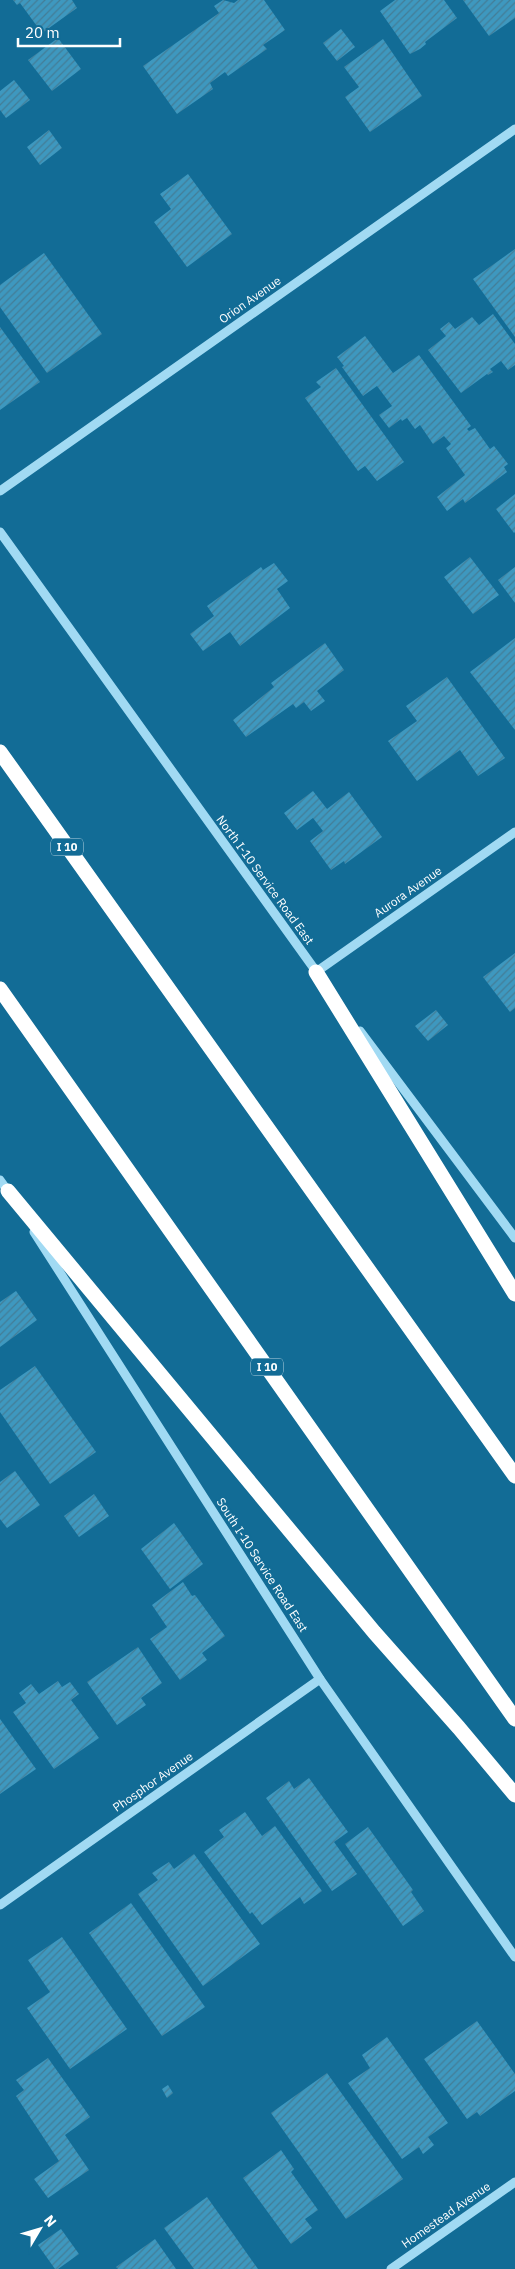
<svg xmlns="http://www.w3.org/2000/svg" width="515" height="2269" font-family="'IBM Plex Sans',sans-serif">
<defs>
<pattern id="building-hatch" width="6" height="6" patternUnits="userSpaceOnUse" patternTransform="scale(1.25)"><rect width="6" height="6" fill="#3e98bf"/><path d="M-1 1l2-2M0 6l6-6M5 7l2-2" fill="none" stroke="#437d97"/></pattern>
</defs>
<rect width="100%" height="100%" fill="#126c96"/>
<g fill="url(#building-hatch)">
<polygon points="13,0 72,0 77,8 42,33 20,3 17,5"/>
<polygon points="223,0 234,3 238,0 264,0 285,30 263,45 267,49 228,76 225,72 210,83 213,89 177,114 143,66 219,13 214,6"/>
<polygon points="395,0 444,0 457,18 425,42 426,44 420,49 410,54 380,11"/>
<polygon points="463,0 515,0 515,18 489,36"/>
<polygon points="341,29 355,47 337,61 323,43"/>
<polygon points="58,38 81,69 52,91 28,60"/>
<polygon points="383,39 422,96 370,132 345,97 359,87 344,67"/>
<polygon points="14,80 30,100 6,118 0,110 0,91"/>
<polygon points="49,130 62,148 40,165 27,147"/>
<polygon points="188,174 232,234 187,267 154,222 171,209 160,194"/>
<polygon points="515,249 515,337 473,279"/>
<polygon points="44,253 102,334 47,373 0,307 0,285"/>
<polygon points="493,314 515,344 515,365 508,370 501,361 490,369 493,372 488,375 487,374 461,393 428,350 446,336 440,329 449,322 455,329 472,317 479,325"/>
<polygon points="0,327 40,382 0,410"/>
<polygon points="365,336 393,373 419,355 471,426 467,429 469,431 475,428 490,449 494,446 508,464 504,467 507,472 465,503 463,499 447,511 437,497 465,475 446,448 451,444 444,436 433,444 420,425 415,429 407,418 402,421 401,419 389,428 379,415 392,406 377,386 363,396 342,367 344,366 337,357"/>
<polygon points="336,368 404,462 377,481 365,466 358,471 305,398 321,387 316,382"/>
<polygon points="515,494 515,532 514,533 496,509"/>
<polygon points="470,557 499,595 473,614 444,577"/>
<polygon points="274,563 288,581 277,589 290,608 240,646 230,632 203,651 190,634 214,616 207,606 261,567 263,570"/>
<polygon points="515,567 515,603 498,580"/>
<polygon points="515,638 515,730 470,672"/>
<polygon points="325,643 344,670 317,691 325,701 311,711 304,702 296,708 293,704 246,737 233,720 274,687 271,683"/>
<polygon points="447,677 505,758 478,776 460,750 417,781 388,741 417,721 406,706"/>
<polygon points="313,791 327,809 349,792 382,837 345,864 344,861 331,870 310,841 323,831 313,818 297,830 284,813"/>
<polygon points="515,953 515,1008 510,1012 483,977"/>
<polygon points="436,1010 448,1025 428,1041 415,1026"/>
<polygon points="16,1291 37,1320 0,1347 0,1302"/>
<polygon points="35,1366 96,1452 50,1484 0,1412 0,1390"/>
<polygon points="15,1471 40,1505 7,1528 0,1519 0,1482"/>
<polygon points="94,1494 109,1516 79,1537 64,1516"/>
<polygon points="174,1523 203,1564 170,1589 141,1549"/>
<polygon points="183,1582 192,1596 195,1595 225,1636 202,1653 207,1660 180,1680 150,1639 167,1627 152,1605"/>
<polygon points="138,1647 162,1683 141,1698 146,1705 117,1725 87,1682"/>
<polygon points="58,1681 62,1687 70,1682 79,1694 71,1700 99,1738 54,1769 13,1712 26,1703 19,1693 31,1684 39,1694"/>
<polygon points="0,1719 36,1769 0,1794"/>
<polygon points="309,1778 348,1832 334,1842 357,1874 332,1891 266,1798 289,1781 294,1789"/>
<polygon points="245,1812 262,1836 275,1826 322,1891 304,1904 300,1897 262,1925 252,1912 250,1914 204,1852 224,1837 219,1830"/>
<polygon points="368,1827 413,1890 411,1892 424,1911 403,1926 345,1844"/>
<polygon points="194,1854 260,1944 203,1986 138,1894 158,1880 152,1873 169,1862 174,1869"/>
<polygon points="131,1903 205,2007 162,2036 89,1933"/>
<polygon points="62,1937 127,2029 70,2069 27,2008 50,1992 28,1960"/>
<polygon points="477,2021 515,2074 515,2091 480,2116 477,2112 467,2119 424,2059"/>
<polygon points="387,2037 448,2123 428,2137 434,2145 423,2154 419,2147 402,2159 348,2083 370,2068 362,2055"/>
<polygon points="48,2058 90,2117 65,2135 89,2170 48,2198 34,2179 59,2161 16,2096 24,2090 16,2080"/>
<polygon points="327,2073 403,2179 346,2219 271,2113"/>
<polygon points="168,2085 173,2093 167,2098 162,2089"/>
<polygon points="281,2150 294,2169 291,2172 318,2210 305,2219 312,2228 291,2244 243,2178"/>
<polygon points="207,2197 258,2269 194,2269 164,2228"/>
<polygon points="61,2229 79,2254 58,2269 55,2269 38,2245"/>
<polygon points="155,2239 176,2269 118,2269 116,2267"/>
</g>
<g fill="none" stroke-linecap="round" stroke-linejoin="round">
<g stroke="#a1daf3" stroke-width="9">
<polyline points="0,491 515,129"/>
<polyline points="0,532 318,974"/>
<polyline points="316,972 515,832"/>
<polyline points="360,1031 515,1238"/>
<polyline points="0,1180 10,1194"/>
<polyline points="34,1232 320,1679 515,1957"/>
<polyline points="0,1905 320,1679"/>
<polyline points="391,2269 515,2182"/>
</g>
<g stroke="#fff" stroke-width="15">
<polyline points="0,752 515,1476"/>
<polyline points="316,972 515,1294"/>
<polyline points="0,989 515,1719"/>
<polyline points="8,1191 374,1632 459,1728 515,1795"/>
</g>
</g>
<g text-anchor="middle" stroke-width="4" stroke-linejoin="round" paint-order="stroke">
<g fill="#126c96" stroke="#b8d3e0" stroke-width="1">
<rect x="51" y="838.5" width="32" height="17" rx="4"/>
<rect x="251" y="1358.5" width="32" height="17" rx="4"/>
</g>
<g font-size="11" font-weight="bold" fill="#fff">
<text x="67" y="851">I 10</text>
<text x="267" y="1371">I 10</text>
</g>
<g font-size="12" fill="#fff" stroke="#126c96">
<text transform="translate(250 300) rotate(-35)" y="4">Orion Avenue</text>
<text transform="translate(265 880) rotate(54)" y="4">North I-10 Service Road East</text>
<text transform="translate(408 892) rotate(-35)" y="4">Aurora Avenue</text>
<text transform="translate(262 1565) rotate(57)" y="4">South I-10 Service Road East</text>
<text transform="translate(153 1782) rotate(-35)" y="4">Phosphor Avenue</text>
<text transform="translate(446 2215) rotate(-35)" y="4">Homestead Avenue</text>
</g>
</g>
<g transform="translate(40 2229) rotate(52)" stroke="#126c96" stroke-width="4" paint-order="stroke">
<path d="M0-4L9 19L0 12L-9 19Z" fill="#ffffff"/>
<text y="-8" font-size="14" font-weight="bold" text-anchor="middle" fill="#ffffff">N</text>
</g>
<path d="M18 38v8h102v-8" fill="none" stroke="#ffffff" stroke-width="2.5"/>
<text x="25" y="38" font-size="15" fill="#ffffff" stroke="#126c96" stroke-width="4" paint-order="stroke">20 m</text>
</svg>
